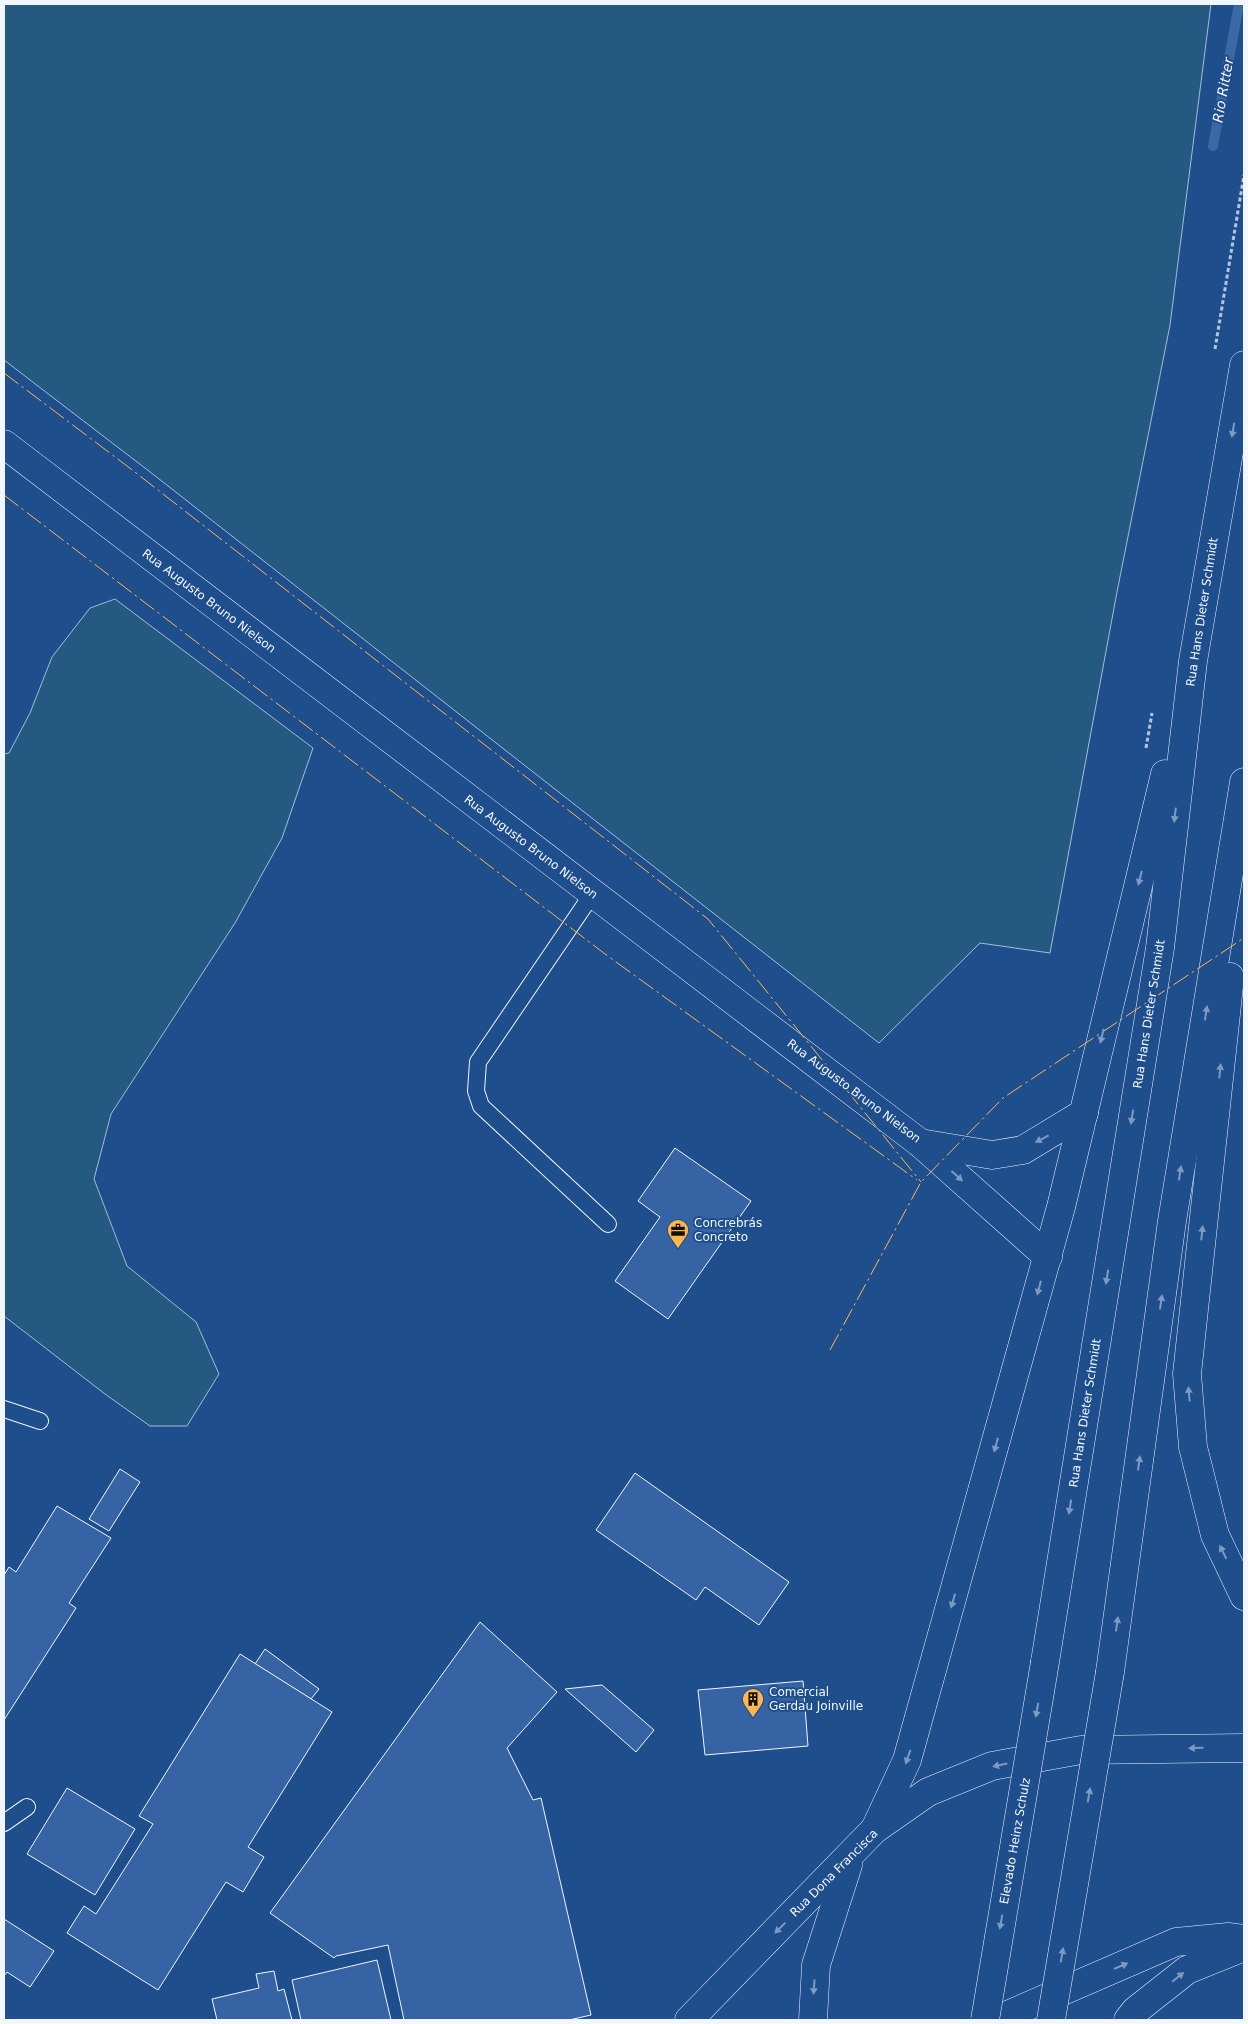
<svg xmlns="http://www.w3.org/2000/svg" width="1248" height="2024" font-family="'DejaVu Sans',sans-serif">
<rect width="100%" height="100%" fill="#1f4e8c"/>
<g fill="#245a82" stroke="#a8bbd7">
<polygon points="4,4 1211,4 1170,325 1117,592 1050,953 980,943 879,1043 154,475 4,360"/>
<polygon points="115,599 313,748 282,838 235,923 111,1114 94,1179 127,1266 196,1322 219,1374 187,1426 150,1426 105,1394 4,1316 4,754 9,753 30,713 52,657 90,608"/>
</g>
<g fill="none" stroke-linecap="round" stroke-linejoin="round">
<polyline stroke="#3b69a3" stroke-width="10" points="1213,146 1239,4"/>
</g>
<g fill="#3563a3" stroke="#f2f6ff">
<polygon points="675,1148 751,1201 668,1319 615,1281 660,1217 638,1201"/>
<polygon points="120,1469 140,1482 109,1531 89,1519"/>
<polygon points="635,1473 789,1582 759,1625 705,1587 696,1600 596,1530"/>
<polygon points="57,1506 111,1538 69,1603 76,1608 4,1720 4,1575 9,1567 16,1572"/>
<polygon points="480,1622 557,1692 507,1748 533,1800 541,1798 591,2015 569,2020 404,2020 388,1945 336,1956 334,1958 270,1913"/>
<polygon points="265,1649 319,1689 311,1699 255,1664"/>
<polygon points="240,1654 332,1712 248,1847 264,1857 243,1892 226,1882 158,1990 67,1933 84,1906 96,1914 153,1824 139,1816"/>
<polygon points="803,1681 808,1746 705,1755 698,1690"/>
<polygon points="602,1685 654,1730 636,1752 565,1689"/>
<polygon points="67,1788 135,1829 95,1895 27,1854"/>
<polygon points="4,1919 54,1951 30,1987 7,1972 4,1976"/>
<polygon points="377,1960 391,2020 301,2020 292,1980"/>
<polygon points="274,1971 278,1991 284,1989 292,2020 217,2020 212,1999 259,1988 256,1974"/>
</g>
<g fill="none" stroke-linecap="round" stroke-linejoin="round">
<g stroke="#f2f6ff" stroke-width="18">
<g id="lane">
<polyline points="593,893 478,1062 476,1091 481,1106 608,1224"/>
<polyline points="4,1409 40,1421"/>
<polyline points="4,1823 27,1807"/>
</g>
</g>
<g stroke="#f2f6ff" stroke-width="29">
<g id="secondary">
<polyline points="4,444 920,1143 1048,1257"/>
<polyline points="920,1143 992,1155 1023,1150 1084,1113"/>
</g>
</g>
<g stroke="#f2f6ff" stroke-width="29">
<g id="primary">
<polyline points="1230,977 1187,1374 1193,1447 1215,1535 1244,1596"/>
<polyline points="1045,1662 1160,948 1193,661 1244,365"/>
<polyline points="1110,1672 1172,1221 1244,782"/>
<polyline points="875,1829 907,1760 1061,1207 1165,774"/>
<polyline points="689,2020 875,1829 928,1792 992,1766 1081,1750 1244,1748"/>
<polyline points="813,2020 816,1965 848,1865"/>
<polyline points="996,2020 1176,1942 1228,1937 1244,1939"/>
<polyline points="1128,2020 1135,2011 1187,1970 1244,1947"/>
</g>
</g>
<g stroke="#b3c4dc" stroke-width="3" stroke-dasharray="4 2.5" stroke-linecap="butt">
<polyline points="1215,349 1244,175"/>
<polyline points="1146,748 1152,713"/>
</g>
<use href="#lane" stroke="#1f4e8c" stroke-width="16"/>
<use href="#secondary" stroke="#1f4e8c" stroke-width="28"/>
<use href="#primary" stroke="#1f4e8c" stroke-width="28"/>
<g stroke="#f2f6ff" stroke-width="29" stroke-linecap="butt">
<g id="primary-bridge">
<polyline points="985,2020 1045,1662"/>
<polyline points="1051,2020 1110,1672"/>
</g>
</g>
<use href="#primary-bridge" stroke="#1f4e8c" stroke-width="28"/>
<g stroke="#ffb74d" stroke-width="1" stroke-dasharray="18 4 2.5 4" stroke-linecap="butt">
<polyline points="4,373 131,469 708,919 921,1182"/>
<polyline points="4,495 605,954 917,1180"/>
<polyline points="830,1350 921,1182 1003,1098 1244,938"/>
</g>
</g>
<defs><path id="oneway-solid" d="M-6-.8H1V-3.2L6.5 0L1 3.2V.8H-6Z" transform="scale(1.25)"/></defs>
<g fill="#7e9ac0">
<use href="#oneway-solid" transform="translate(1233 430) rotate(100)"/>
<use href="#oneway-solid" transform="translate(1175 815) rotate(97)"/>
<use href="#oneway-solid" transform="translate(1140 878) rotate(104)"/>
<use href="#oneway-solid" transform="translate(1206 1013) rotate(-81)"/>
<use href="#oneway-solid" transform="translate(1102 1036) rotate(103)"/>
<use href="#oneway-solid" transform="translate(1220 1071) rotate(-84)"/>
<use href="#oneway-solid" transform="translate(1132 1117) rotate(99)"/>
<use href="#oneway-solid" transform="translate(1042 1139) rotate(152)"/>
<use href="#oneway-solid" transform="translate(1180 1173) rotate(-81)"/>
<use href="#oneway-solid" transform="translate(957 1176) rotate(42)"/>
<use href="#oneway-solid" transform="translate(1202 1233) rotate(-84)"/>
<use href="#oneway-solid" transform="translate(1107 1277) rotate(99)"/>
<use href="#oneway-solid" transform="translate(1039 1288) rotate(105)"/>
<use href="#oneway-solid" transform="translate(1161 1302) rotate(-82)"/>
<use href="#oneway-solid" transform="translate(1189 1394) rotate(-95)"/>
<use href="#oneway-solid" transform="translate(996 1445) rotate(105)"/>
<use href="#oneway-solid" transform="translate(1139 1463) rotate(-82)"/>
<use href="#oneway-solid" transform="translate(1070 1507) rotate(99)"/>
<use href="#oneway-solid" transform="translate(1223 1552) rotate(-116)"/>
<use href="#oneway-solid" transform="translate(953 1601) rotate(106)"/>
<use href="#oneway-solid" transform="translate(1117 1624) rotate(-82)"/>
<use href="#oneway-solid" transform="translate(1037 1710) rotate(100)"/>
<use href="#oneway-solid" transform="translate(1196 1748) rotate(179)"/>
<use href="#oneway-solid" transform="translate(908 1757) rotate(109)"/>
<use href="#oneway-solid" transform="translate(1000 1765) rotate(168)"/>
<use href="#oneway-solid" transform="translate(1089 1795) rotate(-80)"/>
<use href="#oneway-solid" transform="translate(1001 1922) rotate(100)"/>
<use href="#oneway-solid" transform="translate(780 1928) rotate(135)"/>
<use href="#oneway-solid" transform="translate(1062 1955) rotate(-80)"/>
<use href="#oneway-solid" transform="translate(1121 1966) rotate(-23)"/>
<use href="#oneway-solid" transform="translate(1178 1977) rotate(-39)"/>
<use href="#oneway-solid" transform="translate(814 1987) rotate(94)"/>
</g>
<defs>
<g id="office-pin" transform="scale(1.125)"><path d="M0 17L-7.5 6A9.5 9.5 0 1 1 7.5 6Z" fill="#ffb74d" stroke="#1f4e8c"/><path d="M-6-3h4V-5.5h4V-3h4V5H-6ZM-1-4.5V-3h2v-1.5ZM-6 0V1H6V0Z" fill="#111"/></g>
<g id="building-pin" transform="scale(1.125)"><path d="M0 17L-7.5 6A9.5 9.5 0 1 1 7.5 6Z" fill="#ffb74d" stroke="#1f4e8c"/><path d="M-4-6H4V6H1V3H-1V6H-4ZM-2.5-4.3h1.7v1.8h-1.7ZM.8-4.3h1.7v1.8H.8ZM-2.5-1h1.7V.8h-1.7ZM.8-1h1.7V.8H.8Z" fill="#111"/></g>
</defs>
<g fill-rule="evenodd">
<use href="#office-pin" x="678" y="1230"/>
<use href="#building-pin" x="753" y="1699"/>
</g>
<g text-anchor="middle" stroke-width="4" stroke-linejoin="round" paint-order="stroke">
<g font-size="12" fill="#f2f6ff" stroke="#1f4e8c">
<text transform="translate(209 601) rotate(37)" y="4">Rua Augusto Bruno Nielson</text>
<text transform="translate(1202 612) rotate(-81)" y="4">Rua Hans Dieter Schmidt</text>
<text transform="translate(531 847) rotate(37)" y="4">Rua Augusto Bruno Nielson</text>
<text transform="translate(1149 1014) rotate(-81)" y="4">Rua Hans Dieter Schmidt</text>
<text transform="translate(854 1091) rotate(37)" y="4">Rua Augusto Bruno Nielson</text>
<text transform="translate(1085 1413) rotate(-81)" y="4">Rua Hans Dieter Schmidt</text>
<text transform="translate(1015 1841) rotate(-80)" y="4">Elevado Heinz Schulz</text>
<text transform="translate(834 1873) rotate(-45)" y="4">Rua Dona Francisca</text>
</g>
<g font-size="12" fill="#f2f6ff" stroke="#1f4e8c" text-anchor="start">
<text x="694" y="1227">Concrebrás<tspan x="694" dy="14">Concreto</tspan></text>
<text x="769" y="1696">Comercial<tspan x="769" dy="14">Gerdau Joinville</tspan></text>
</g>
<g font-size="14" font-style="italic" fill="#f2f6ff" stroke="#1f4e8c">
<text transform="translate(1223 90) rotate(-80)" y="5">Rio Ritter</text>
</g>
</g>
<rect width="1248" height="2024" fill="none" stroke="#f2f6ff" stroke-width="10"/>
</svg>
